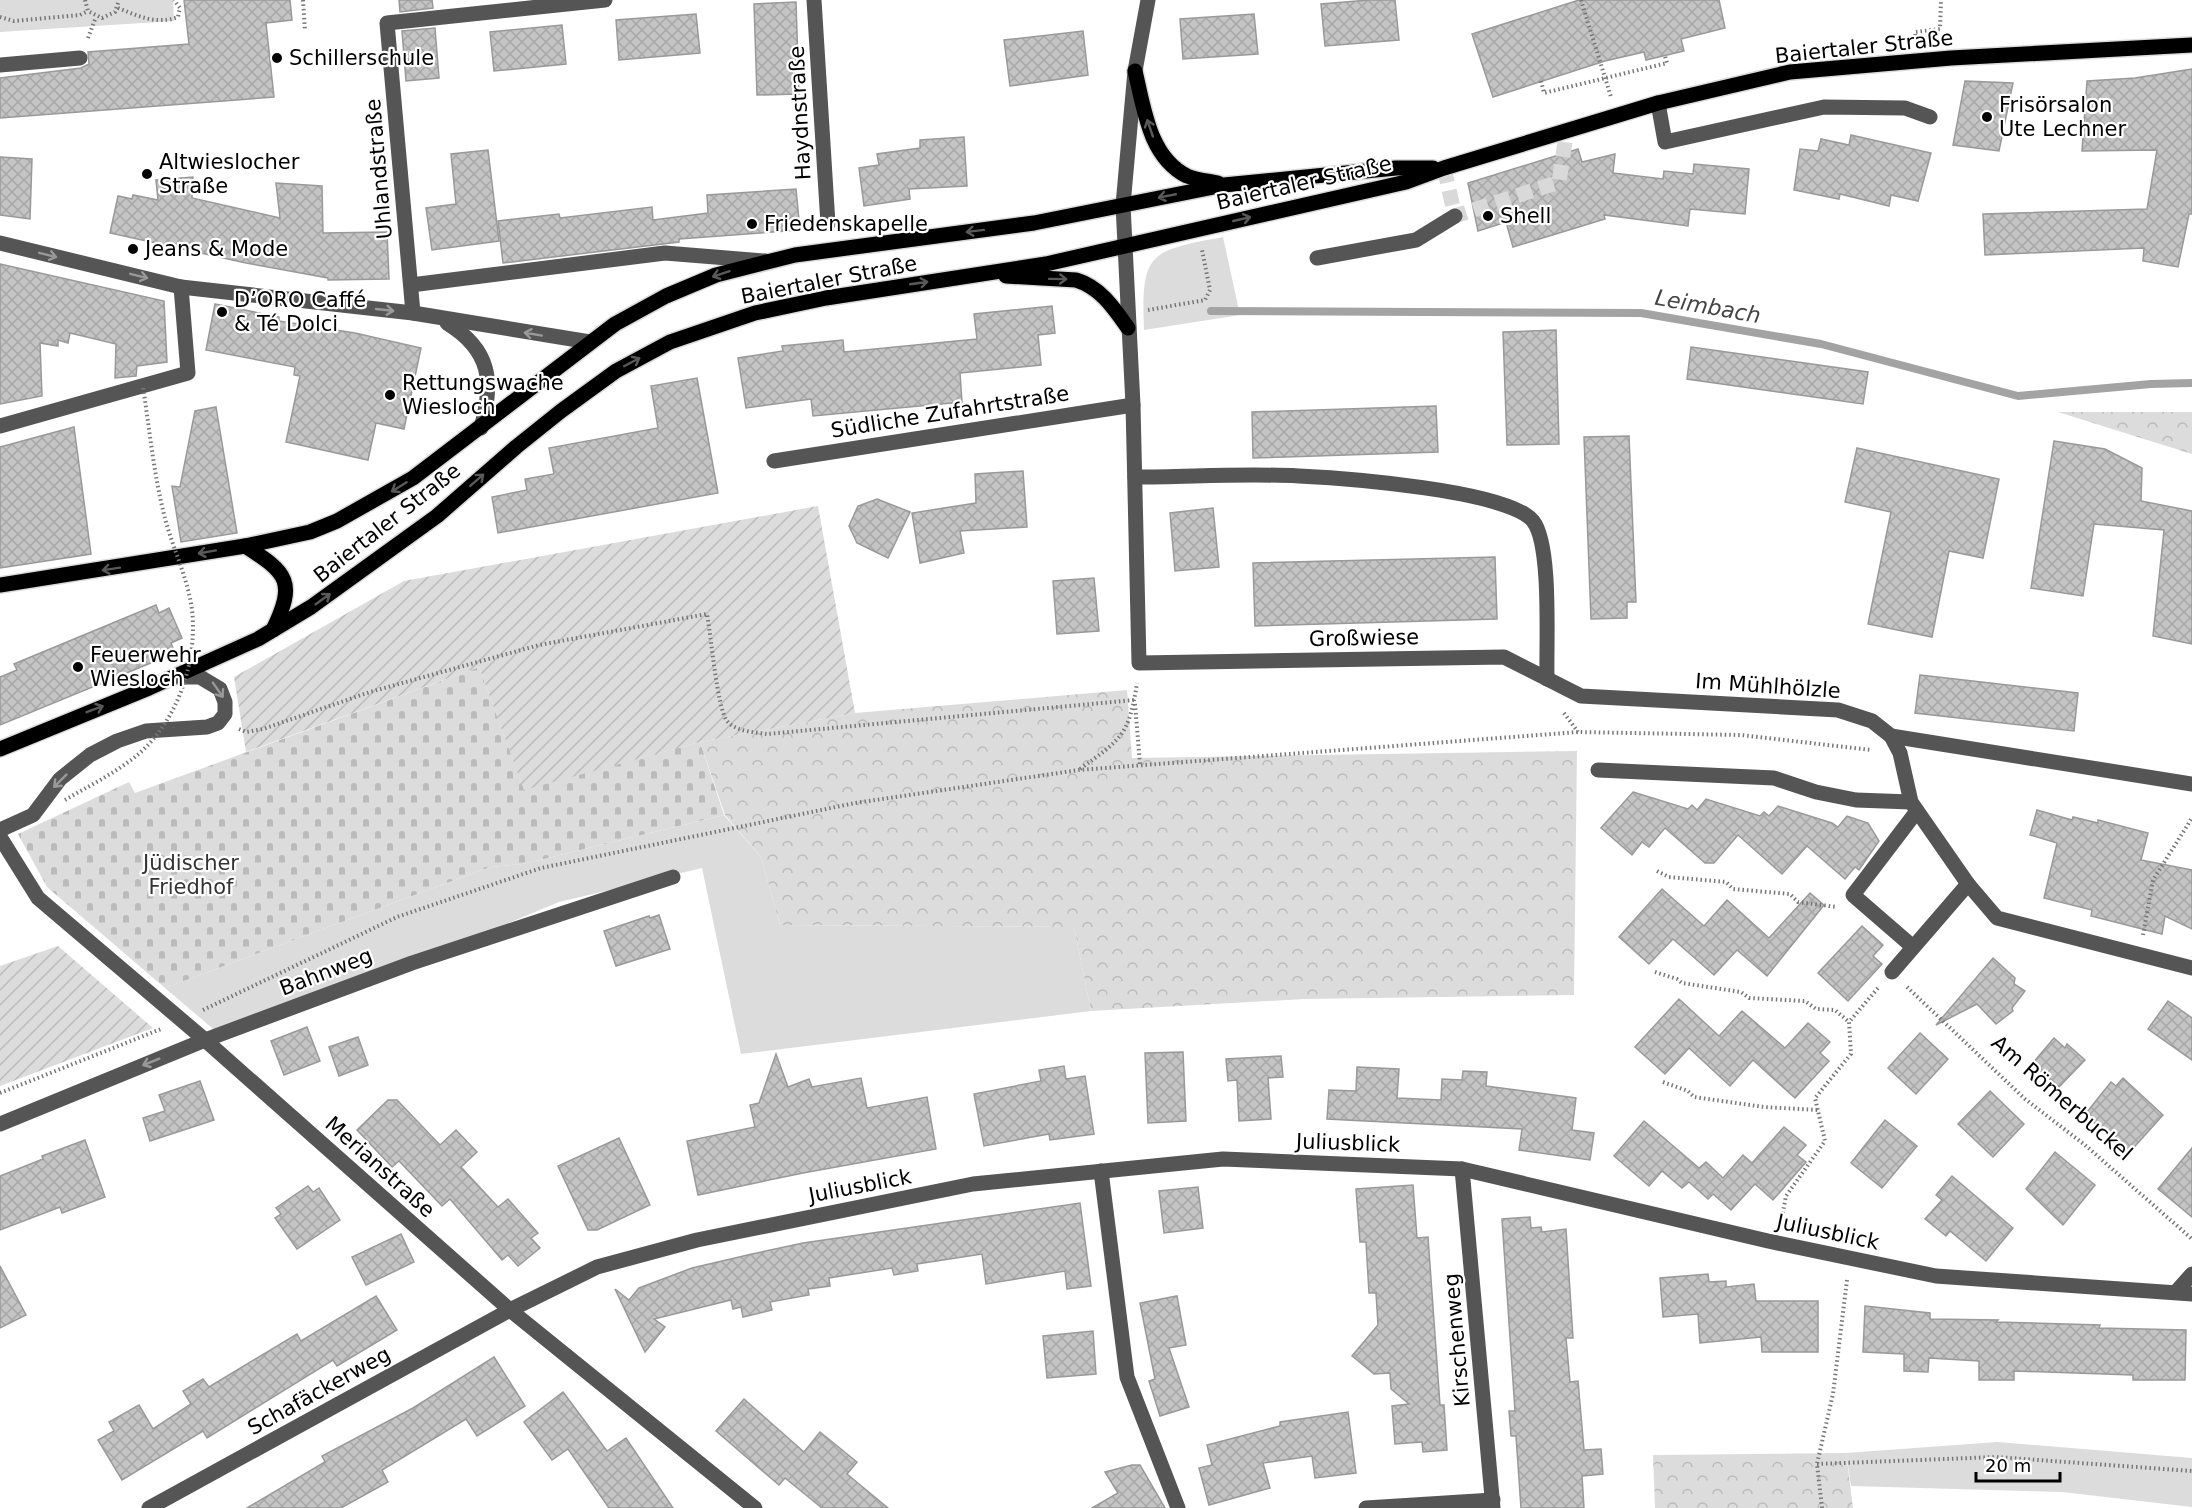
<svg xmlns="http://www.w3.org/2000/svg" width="2192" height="1508" font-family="'DejaVu Sans',sans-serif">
<defs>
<pattern id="forest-crowns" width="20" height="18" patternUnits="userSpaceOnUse" patternTransform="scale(1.5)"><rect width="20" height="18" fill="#dcdcdc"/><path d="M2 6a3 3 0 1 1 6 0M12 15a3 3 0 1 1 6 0" fill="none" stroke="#bbb"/></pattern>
<pattern id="cemetery-stones" width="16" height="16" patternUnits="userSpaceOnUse" patternTransform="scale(1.5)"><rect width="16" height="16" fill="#dcdcdc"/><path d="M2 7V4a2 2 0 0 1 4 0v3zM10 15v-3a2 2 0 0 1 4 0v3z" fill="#bbb"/></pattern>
<pattern id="garden-furrows" width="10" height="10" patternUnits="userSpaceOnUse" patternTransform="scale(1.5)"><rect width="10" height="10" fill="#dcdcdc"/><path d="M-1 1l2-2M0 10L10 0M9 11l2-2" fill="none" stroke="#bbb"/></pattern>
<pattern id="building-cross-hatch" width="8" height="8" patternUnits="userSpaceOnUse" patternTransform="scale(1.5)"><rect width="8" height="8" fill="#c4c4c4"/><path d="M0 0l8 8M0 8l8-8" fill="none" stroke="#a7a7a7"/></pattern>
</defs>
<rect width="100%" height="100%" fill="#fff"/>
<g fill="#dcdcdc">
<polygon points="0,0 173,0 174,21 0,32"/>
<path d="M1223,237L1240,315L1144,330C1141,252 1149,251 1223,237Z"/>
<polygon points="724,815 761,857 780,925 1074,927 1091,1011 741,1054 702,868 559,902 226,1040 165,988 490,867 523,864"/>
<polygon points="1997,1442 2192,1458 2192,1507 2062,1492 1851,1486 1846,1453"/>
</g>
<g fill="url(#forest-crowns)">
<polygon points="2058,412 2192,412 2192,454"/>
<polygon points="1127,690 1132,758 1577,751 1574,995 1304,999 1091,1011 1074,927 780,925 761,857 725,815 700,742 855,713"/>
<polygon points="1846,1453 1853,1508 1655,1508 1653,1455"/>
</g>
<polygon fill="url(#cemetery-stones)" points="479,667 524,789 700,742 724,815 523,864 490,867 165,988 47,887 18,834 129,782 135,793"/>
<g fill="url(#garden-furrows)">
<polygon points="818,506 855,713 700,742 524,790 479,667 246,752 234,677 404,581"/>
<polygon points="58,946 153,1028 0,1086 0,966"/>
</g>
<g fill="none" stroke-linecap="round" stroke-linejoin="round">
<polyline stroke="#a3a3a3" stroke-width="8" points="1211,311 1641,313 1821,344 2018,396 2151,384 2192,383"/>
</g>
<g fill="url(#building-cross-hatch)" stroke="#999" stroke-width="1.5">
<polygon points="184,0 290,0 292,20 266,23 274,97 0,118 0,78 81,68 89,64 88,52 189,44"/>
<polygon points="399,0 432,0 433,8 400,12"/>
<polygon points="1369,0 1395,0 1399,40 1325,46 1321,4"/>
<polygon points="1579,0 1719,0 1725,28 1681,39 1684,51 1646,60 1644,52 1605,61 1493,97 1472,34"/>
<polygon points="796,2 799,94 757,95 754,4"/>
<polygon points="696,14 700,53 619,60 616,20"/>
<polygon points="1254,14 1258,54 1183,59 1180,19"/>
<polygon points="562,25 566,64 494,71 490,32"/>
<polygon points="435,28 439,78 406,81 402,31"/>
<polygon points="1083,31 1088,75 1010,86 1004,40"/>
<polygon points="2192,69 2192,214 2189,214 2178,267 2143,261 2144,248 1985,255 1983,214 2147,209 2157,150 2082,151 2087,81 2135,78"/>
<polygon points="1965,81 2013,83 1999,151 1953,145"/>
<polygon points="1851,135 1931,153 1918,201 1891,195 1889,206 1840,194 1839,199 1794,190 1800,149 1818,151 1821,139 1849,145"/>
<polygon points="964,137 967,186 909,189 910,199 864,206 859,168 879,165 877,154 920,148 920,140"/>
<polygon points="1578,149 1582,162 1615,154 1613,173 1663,179 1664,171 1693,174 1694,164 1749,169 1745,214 1690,209 1688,226 1604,215 1605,219 1513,247 1506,222 1478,231 1468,183"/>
<polygon points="488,150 499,241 432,250 426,208 456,204 451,154"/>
<polygon points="0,157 32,159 30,219 0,215"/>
<polygon points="193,177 192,198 280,218 276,183 322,186 323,233 387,232 389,279 328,280 328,278 246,263 110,233 118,196 132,199 133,195 158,200 156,180"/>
<polygon points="796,189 800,230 679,239 679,242 503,263 498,221 559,214 560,218 652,207 653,220 708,213 707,195"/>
<polygon points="0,264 164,301 167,362 137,366 136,376 115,378 116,344 70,333 68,343 58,340 58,346 40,343 42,396 0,404"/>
<polygon points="215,304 279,317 279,321 355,333 421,348 404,429 376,423 368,460 286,442 300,376 294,375 295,367 206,350"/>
<polygon points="1052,306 1055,333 1038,335 1041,365 960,373 962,402 813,416 811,399 746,408 738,358 783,351 782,346 843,340 844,352 977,339 974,314"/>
<polygon points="1556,330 1559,444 1507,445 1503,332"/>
<polygon points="1691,347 1868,372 1863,404 1687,379"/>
<polygon points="697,378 718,493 498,533 492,497 527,490 525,479 554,474 549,448 658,428 651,386"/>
<polygon points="1436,406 1438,452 1253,458 1252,412"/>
<polygon points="216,407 237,533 181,542 172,486 180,487 195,411"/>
<polygon points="74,427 91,554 0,568 0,447"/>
<polygon points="1629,436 1636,602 1627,602 1627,618 1591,619 1584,437"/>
<polygon points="2054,441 2105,449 2142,468 2141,501 2192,511 2192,644 2153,636 2164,530 2094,524 2083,596 2031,588"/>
<polygon points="1857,448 1999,479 1983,558 1949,551 1932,637 1868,624 1891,512 1845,502"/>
<polygon points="1023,471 1027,527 960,531 964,553 920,563 912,513 976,503 975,474"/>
<polygon points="877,499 910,512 888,558 857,543 849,526 858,506"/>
<polygon points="1213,508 1219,567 1175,571 1170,513"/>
<polygon points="1495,557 1497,619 1255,626 1253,563"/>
<polygon points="1094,578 1099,631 1057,634 1053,581"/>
<polygon points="156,605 159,613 169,608 182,638 171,643 175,653 0,725 0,677 17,670 14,664"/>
<polygon points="1920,675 2078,693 2074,731 1915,713"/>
<polygon points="1633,792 1688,809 1692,805 1697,810 1706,799 1760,816 1764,812 1769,816 1778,806 1832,823 1838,827 1847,816 1868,823 1879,841 1859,870 1855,867 1845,879 1807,846 1782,874 1738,835 1714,863 1705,863 1665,828 1649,847 1642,842 1632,855 1601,828"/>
<polygon points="2037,810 2072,820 2073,817 2098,823 2098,820 2148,833 2141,860 2192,870 2192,929 2165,916 2162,934 2091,916 2092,910 2044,898 2057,843 2030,835"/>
<polygon points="1662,889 1704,926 1727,900 1769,938 1810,893 1824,905 1767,976 1737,950 1714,975 1673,939 1649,964 1619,937"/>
<polygon points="659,915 670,949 616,966 604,931 649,916 650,918"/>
<polygon points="1862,926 1883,945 1873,956 1882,964 1848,1001 1818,973"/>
<polygon points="1993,958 2015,978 2014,984 2025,991 2012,1008 2013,1011 1996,1024 1977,1004 1936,1025"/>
<polygon points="1679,999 1719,1036 1742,1011 1785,1048 1808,1023 1830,1042 1820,1053 1829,1061 1795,1098 1753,1060 1730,1086 1689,1048 1665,1074 1635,1047"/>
<polygon points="2168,1001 2192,1018 2192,1060 2148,1029"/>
<polygon points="307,1027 320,1061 284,1075 271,1041"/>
<polygon points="1920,1033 1948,1059 1916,1094 1888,1068"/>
<polygon points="358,1037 368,1065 339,1076 329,1047"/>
<polygon points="2054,1038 2065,1048 2067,1044 2085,1060 2059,1087 2032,1064"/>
<polygon points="1183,1052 1186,1121 1148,1123 1145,1053"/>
<polygon points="776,1054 788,1087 809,1079 812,1087 861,1078 867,1108 927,1097 936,1149 803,1173 698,1195 687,1141 755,1127 750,1105 759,1103"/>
<polygon points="1281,1056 1283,1077 1268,1078 1271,1119 1239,1121 1237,1080 1228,1081 1226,1059"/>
<polygon points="1064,1066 1066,1079 1085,1076 1094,1134 1050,1140 1049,1134 984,1146 974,1094 1041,1081 1039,1070"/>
<polygon points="1357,1067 1399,1069 1397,1098 1441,1100 1442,1079 1462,1080 1463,1071 1487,1072 1486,1086 1576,1098 1572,1130 1594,1133 1590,1160 1519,1150 1522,1129 1327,1119 1329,1090 1356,1091"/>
<polygon points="2123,1078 2163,1115 2128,1154 2090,1119 2093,1117 2087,1112 2111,1082 2116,1086"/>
<polygon points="200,1081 214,1120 150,1141 143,1118 165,1111 159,1095"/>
<polygon points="1990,1091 2024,1124 1993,1157 1958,1124"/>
<polygon points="388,1100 397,1100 440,1145 456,1130 477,1152 461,1167 498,1207 508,1199 538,1233 531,1238 540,1248 518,1266 508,1255 502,1260 450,1199 442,1206 399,1161 392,1167 357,1130"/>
<polygon points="1885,1120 1917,1146 1882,1188 1851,1163"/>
<polygon points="1644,1121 1699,1168 1706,1162 1723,1178 1743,1155 1752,1163 1784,1127 1806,1145 1797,1155 1806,1162 1773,1200 1755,1184 1731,1210 1713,1194 1708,1199 1689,1182 1682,1188 1662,1171 1649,1186 1614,1156"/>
<polygon points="619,1138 650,1205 597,1230 588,1230 558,1166"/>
<polygon points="85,1140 105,1197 62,1213 60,1207 0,1230 0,1176 43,1159 42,1156"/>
<polygon points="2192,1148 2192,1217 2158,1189"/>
<polygon points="2055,1152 2095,1185 2063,1225 2026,1189"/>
<polygon points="1952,1176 2013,1228 1986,1261 1950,1231 1946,1236 1925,1219 1942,1200 1936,1195"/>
<polygon points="1413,1185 1417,1238 1428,1237 1440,1405 1444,1405 1447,1450 1423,1452 1422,1442 1395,1444 1392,1406 1409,1404 1391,1389 1390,1373 1374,1374 1352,1356 1378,1325 1376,1293 1369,1293 1366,1242 1360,1242 1356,1189"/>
<polygon points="308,1186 313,1192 319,1188 340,1220 297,1249 275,1218 281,1214 276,1208"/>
<polygon points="1198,1187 1203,1228 1164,1233 1159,1191"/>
<polygon points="1080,1203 1091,1286 1067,1289 1065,1271 986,1284 982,1254 917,1264 918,1271 894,1275 892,1268 829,1278 830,1286 808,1289 809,1295 770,1302 772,1310 743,1317 741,1307 733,1309 731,1300 654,1319 665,1327 645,1352 615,1289 629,1300 639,1288 692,1268 752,1254 803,1243"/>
<polygon points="1530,1217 1531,1228 1541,1227 1542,1232 1566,1229 1573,1338 1566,1338 1570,1382 1578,1381 1584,1450 1601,1449 1603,1474 1582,1476 1584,1508 1521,1508 1516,1436 1511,1436 1509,1411 1515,1411 1502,1219"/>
<polygon points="401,1234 414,1262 366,1285 352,1257"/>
<polygon points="0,1266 26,1315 0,1328"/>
<polygon points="1708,1274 1709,1282 1726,1281 1726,1287 1754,1284 1756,1301 1818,1301 1818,1352 1762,1352 1761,1337 1700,1343 1698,1314 1663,1317 1660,1278"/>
<polygon points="376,1296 397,1330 337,1366 333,1360 207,1438 203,1431 122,1480 98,1440 114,1431 109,1422 139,1405 153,1429 191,1404 183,1391 203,1379 209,1387 297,1334 301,1341"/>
<polygon points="1177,1296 1186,1345 1169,1348 1189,1407 1160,1416 1149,1381 1155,1379 1140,1303"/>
<polygon points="1865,1306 1930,1313 1930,1319 1998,1320 1996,1322 2100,1325 2099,1328 2186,1330 2185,1380 2133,1380 2133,1375 2014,1371 2014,1380 1979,1380 1979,1361 1929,1358 1928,1372 1904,1371 1904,1354 1863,1352"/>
<polygon points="1093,1331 1096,1374 1047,1378 1043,1336"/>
<polygon points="494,1357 525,1406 477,1436 466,1419 382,1470 388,1482 341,1508 247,1508 325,1462 322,1456 413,1408"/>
<polygon points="563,1392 607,1451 626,1438 673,1508 609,1508 568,1449 552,1460 524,1422"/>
<polygon points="744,1399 804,1452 820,1432 857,1462 847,1474 888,1508 822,1508 785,1478 779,1485 716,1431"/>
<polygon points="1348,1412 1356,1473 1315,1478 1312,1456 1263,1463 1270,1488 1209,1505 1199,1468 1212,1465 1207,1445 1280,1426 1280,1422"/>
<polygon points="1132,1465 1140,1465 1165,1508 1092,1508 1118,1493 1105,1472"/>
</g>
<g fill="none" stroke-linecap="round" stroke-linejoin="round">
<polyline stroke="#d9d9d9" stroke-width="15" stroke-dasharray="15 8" stroke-linecap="butt" points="1444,168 1455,216 1559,182 1567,129"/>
<g stroke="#dbdbdb" stroke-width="18">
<g id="major">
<path d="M1135,71C1144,108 1149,157 1187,176C1196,180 1208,181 1218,183"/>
<path d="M1006,276L1076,280C1100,287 1114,308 1128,328"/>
<path d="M245,546C288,573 296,582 273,630"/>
<polyline points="0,585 245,546 310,532 337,521 413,478 615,324 666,296 716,275 795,255 1034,223 1224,185 1396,168 1433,168"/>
<polyline points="0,749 149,688 258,639 311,607 437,516 516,447 561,411 616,371 670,342 755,313 826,298 1046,264 1406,182 1444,168 1658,103 1790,72 1951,58 2192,45"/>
</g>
</g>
<g stroke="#777" stroke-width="4" stroke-dasharray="1.5 3" stroke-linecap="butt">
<polyline points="85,0 88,11 102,18 115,12 119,0"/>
<polyline points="303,0 305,31"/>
<polyline points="1581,0 1611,97"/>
<path d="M118,8C138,16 156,25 178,17L180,8L174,0"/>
<polyline points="0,17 14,21 80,15 88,11"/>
<polyline points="88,38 96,17"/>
<polyline points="1915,40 1915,32 1940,29 1941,0"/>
<polyline points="1541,81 1544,93 1667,63 1665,56"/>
<polyline points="1148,310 1205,300 1210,290 1202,250"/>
<polyline points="1135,704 1140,764"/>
<polyline points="1564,713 1578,732"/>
<path d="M239,729L246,732L263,729L370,692L539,645L707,614C711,635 717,708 727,721C736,732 755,732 767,734L1134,700"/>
<path d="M1080,769C1121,739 1129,736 1137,683"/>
<polyline points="1657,871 1669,877 1726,882 1733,889 1790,894 1798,902 1837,907"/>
<polyline points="2143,935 2153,880 2192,818"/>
<polyline points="1655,972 1677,979 1682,983 1741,992 1749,998 1805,1001 1816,1009 1835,1010 1849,1022"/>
<polyline points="1907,987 2025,1099 2085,1145 2192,1239"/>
<polyline points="203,1010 397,917 541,868 855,803 1079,770 1578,732 1741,735 1871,750"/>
<polyline points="1663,1082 1688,1091 1694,1097 1764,1107 1818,1110"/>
<polyline points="0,1093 161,1029"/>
<polyline points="1781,1222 1786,1196 1825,1141 1815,1098 1851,1054 1849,1022 1878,988"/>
<polyline points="1817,1464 1996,1457 2192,1471"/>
<polyline points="1822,1508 1817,1464 1833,1394 1847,1280"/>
</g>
<g stroke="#555" stroke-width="15">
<polyline points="814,0 828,224"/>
<polyline points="1148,0 1135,71 1123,205 1133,405 1139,663 1504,657 1581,696 1838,710 1872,721 1891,736 1900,753 1911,802 1968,884 1997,918 2192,968"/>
<polyline points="0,65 80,58"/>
<polyline points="1658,103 1665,142 1824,107 1905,108 1930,117"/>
<polyline points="0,243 181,287 413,313 590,342"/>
<polyline points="1317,258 1416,240 1455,216"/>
<polyline points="411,285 665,253 765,261"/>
<polyline points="413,313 387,23 605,0"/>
<path d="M447,323C491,350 494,382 481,428"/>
<polyline points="0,426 188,373 181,287"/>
<polyline points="774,461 1133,405"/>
<path d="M1135,477C1189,477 1244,473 1299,476C1341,478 1509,490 1533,521C1552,545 1546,644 1547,679"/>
<polyline points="1891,736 2192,784"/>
<polyline points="1598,770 1774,778 1816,792 1856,800 1911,802"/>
<polyline points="0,830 33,815 60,779 90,755 117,741 146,731 207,727 218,723 225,714 225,702 220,689 200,677 174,677"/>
<polyline points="0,837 38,898 205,1040 510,1310 755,1508"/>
<polyline points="1913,947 1853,895 1917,811"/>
<polyline points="1892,972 1968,884"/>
<polyline points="0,1124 205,1040 412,963 673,877"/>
<polyline points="1462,1169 1493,1508"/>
<polyline points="1101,1171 1127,1377 1178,1508"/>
<polyline points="2176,1292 2192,1274"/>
<polyline points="149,1508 510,1310 597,1267 697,1240 973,1184 1223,1159 1462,1169 1768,1241 1936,1276 2192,1294"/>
<polyline points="1366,1508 1493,1500"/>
</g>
<use href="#major" stroke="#000" stroke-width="15"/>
<path stroke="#777" stroke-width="4" stroke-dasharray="1.5 3" stroke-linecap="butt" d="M65,800C87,787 111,775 131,760C176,727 198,663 192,610C188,579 174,551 166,522C154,478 150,432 143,387"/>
</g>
<defs><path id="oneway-shaft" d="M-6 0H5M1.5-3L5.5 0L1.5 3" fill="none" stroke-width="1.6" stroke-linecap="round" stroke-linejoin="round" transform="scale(1.5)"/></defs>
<g stroke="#595959">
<use href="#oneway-shaft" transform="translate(1150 128) rotate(-109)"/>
<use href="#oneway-shaft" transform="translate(1167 196) rotate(169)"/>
<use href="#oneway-shaft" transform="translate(1242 219) rotate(-13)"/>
<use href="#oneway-shaft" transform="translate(975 231) rotate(173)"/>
<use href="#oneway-shaft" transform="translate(721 274) rotate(162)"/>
<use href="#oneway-shaft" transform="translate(1058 279) rotate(1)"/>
<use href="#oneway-shaft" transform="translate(919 283) rotate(-8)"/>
<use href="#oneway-shaft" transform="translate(632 362) rotate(-28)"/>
<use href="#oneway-shaft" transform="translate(477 480) rotate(-41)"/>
<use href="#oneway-shaft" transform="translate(399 487) rotate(148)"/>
<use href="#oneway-shaft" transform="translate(207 552) rotate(170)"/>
<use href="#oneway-shaft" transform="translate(111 569) rotate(171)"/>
<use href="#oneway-shaft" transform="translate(323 599) rotate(-36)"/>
<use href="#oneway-shaft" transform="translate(95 709) rotate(-21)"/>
</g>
<g stroke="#999">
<use href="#oneway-shaft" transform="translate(48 255) rotate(14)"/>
<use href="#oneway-shaft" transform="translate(139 276) rotate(14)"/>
<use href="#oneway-shaft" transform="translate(385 310) rotate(6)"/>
<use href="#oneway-shaft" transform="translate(533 334) rotate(-170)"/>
<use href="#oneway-shaft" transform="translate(218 690) rotate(55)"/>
<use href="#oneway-shaft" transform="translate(60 781) rotate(135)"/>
<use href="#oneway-shaft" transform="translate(151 1062) rotate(158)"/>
</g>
<g fill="#000" stroke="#fff" stroke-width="2">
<circle cx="277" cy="58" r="6"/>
<circle cx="1987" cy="117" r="6"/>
<circle cx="147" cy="174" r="6"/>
<circle cx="1488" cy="216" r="6"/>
<circle cx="752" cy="224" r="6"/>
<circle cx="133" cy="249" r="6"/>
<circle cx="222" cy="312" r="6"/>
<circle cx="390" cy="395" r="6"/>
<circle cx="78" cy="667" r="6"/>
</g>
<g text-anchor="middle" stroke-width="4.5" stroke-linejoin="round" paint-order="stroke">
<g font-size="21" fill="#000" stroke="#fff">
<text transform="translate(1864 47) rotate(-6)" y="7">Baiertaler Straße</text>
<text transform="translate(800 113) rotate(-93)" y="7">Haydnstraße</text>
<text transform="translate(379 169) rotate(-95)" y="7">Uhlandstraße</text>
<text transform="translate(1304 183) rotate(-13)" y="7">Baiertaler Straße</text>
<text transform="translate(829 280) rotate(-11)" y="7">Baiertaler Straße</text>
<text transform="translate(950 412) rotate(-9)" y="7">Südliche Zufahrtstraße</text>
<text transform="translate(387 523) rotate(-38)" y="7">Baiertaler Straße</text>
<text transform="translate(1364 638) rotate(-1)" y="7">Großwiese</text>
<text transform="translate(1768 686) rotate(4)" y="7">Im Mühlhölzle</text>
<text transform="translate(326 972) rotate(-21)" y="7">Bahnweg</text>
<text transform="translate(2062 1098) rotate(41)" y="7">Am Römerbuckel</text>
<text transform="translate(1348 1143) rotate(2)" y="7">Juliusblick</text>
<text transform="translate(380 1167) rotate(42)" y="7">Merianstraße</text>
<text transform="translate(860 1186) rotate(-11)" y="7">Juliusblick</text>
<text transform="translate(1828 1232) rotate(12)" y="7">Juliusblick</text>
<text transform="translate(1457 1340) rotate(-95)" y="7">Kirschenweg</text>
<text transform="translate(319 1391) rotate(-29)" y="7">Schafäckerweg</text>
</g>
<g font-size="21" fill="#000" stroke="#fff" text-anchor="start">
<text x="289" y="65">Schillerschule</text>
<text x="1999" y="112">Frisörsalon<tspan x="1999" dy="24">Ute Lechner</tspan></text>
<text x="159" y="169">Altwieslocher<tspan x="159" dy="24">Straße</tspan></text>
<text x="1500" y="223">Shell</text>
<text x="764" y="231">Friedenskapelle</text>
<text x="145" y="256">Jeans &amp; Mode</text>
<text x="234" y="307">D’ORO Caffé<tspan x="234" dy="24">&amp; Té Dolci</tspan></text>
<text x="402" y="390">Rettungswache<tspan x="402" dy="24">Wiesloch</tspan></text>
<text x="90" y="662">Feuerwehr<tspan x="90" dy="24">Wiesloch</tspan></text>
</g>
<g font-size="21" fill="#333" stroke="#fff">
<text x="191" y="870">Jüdischer<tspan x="191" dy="24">Friedhof</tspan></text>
</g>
<g font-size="22" font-style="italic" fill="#444" stroke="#fff">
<text transform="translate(1708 306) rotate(10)" y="8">Leimbach</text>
</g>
</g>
<path d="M1976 1472v9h84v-9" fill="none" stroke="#000000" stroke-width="3"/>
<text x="1985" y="1472" font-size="18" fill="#000000" stroke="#ffffff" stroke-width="4.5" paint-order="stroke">20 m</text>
</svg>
